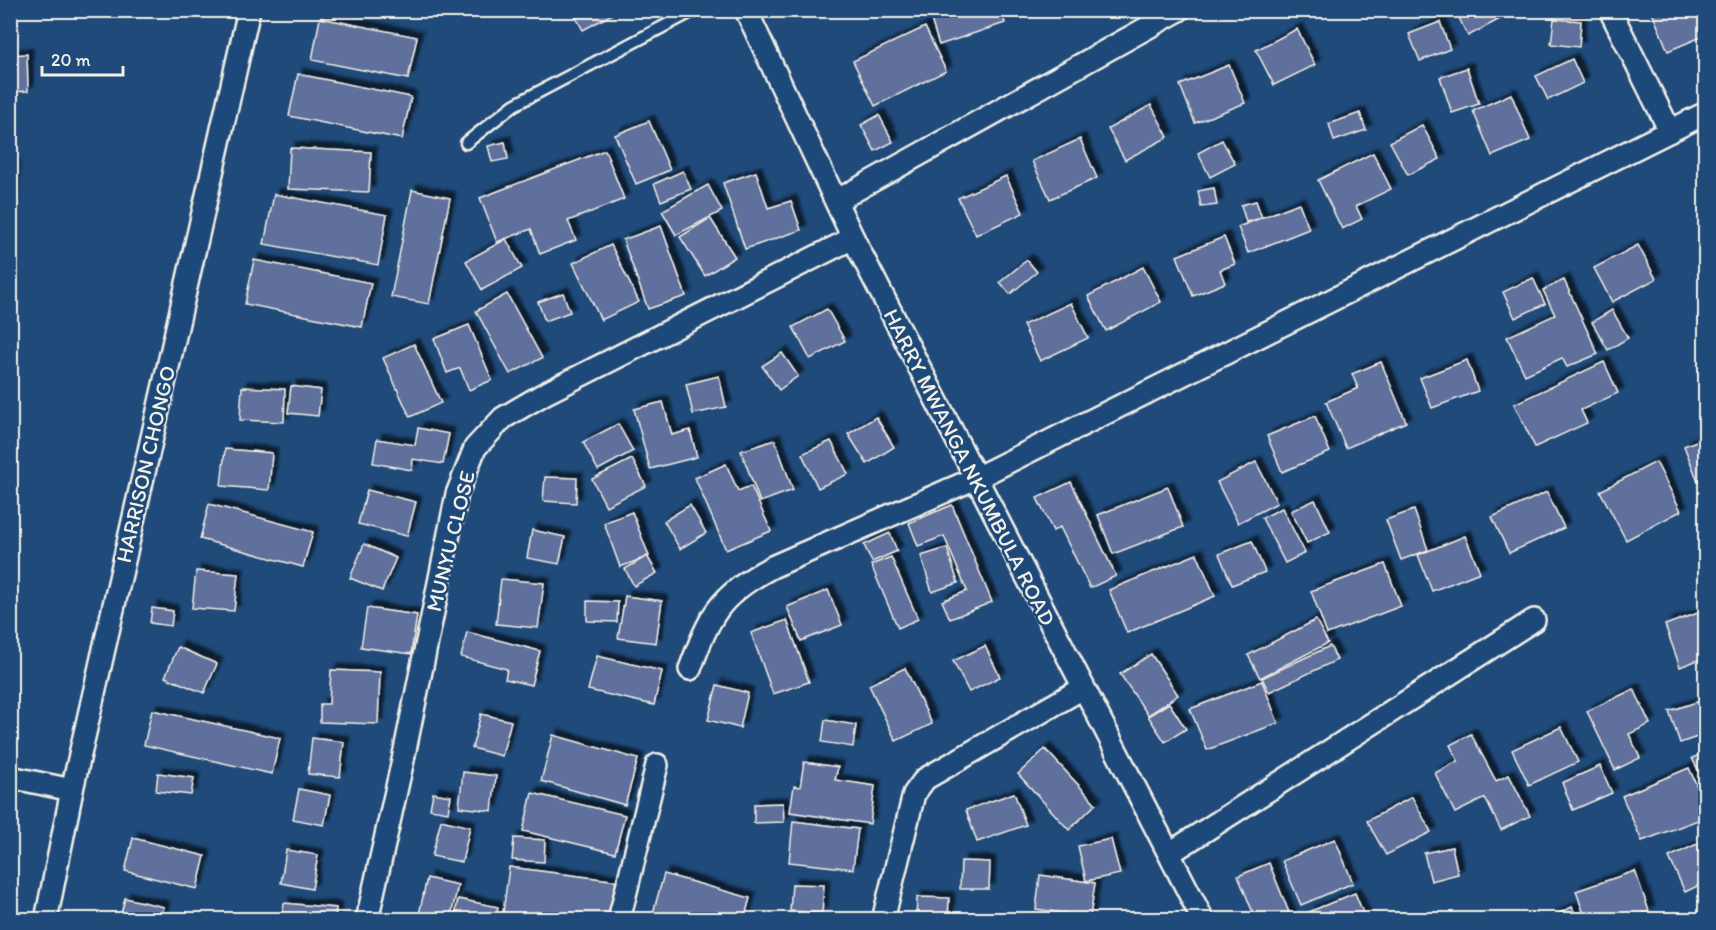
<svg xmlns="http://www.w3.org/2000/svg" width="1716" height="930" font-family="Itim,sans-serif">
<defs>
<filter id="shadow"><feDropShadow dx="5.5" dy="-5.5" stdDeviation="1.5" flood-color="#0009"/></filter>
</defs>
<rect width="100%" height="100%" fill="#1f4a7a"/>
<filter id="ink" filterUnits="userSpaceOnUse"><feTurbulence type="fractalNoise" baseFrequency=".0167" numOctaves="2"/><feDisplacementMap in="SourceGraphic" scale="12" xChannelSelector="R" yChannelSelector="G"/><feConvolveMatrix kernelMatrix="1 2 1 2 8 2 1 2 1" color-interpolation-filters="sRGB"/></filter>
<g filter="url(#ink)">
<g fill="#606f9c" stroke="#f4f1e8" stroke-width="1.5" filter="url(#shadow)">
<polygon points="572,10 620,10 583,30"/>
<polygon points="928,10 1001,10 1005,23 939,45"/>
<polygon points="1455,10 1517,10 1468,36"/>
<polygon points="1651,10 1706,10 1706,35 1668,51"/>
<polygon points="320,18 417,37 408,79 312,60"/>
<polygon points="1554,19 1581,21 1579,47 1551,44"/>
<polygon points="1440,22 1450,49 1420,61 1409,34"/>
<polygon points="925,27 946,71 875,106 853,61"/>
<polygon points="1297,29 1315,65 1274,85 1256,50"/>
<polygon points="27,54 28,91 10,92 10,55"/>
<polygon points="1572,59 1583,83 1548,100 1536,76"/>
<polygon points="1229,65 1245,103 1195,123 1180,85"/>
<polygon points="1467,68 1479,104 1452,113 1440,77"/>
<polygon points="298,74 411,97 402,139 289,116"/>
<polygon points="1511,94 1530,140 1492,156 1473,111"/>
<polygon points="1151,105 1168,137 1125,160 1108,129"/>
<polygon points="1360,113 1366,130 1334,141 1329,124"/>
<polygon points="879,115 893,142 875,151 861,125"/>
<polygon points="649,121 670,170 636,184 615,135"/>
<polygon points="1422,125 1440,159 1408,175 1390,142"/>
<polygon points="1080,139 1097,178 1050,199 1032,161"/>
<polygon points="1222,140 1235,164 1210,177 1198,153"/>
<polygon points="505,142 508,159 492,162 488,146"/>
<polygon points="290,148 371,152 369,192 288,189"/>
<polygon points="605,150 624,199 568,221 576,240 540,254 531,229 497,242 480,198"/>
<polygon points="1373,153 1391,189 1356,206 1362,219 1342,229 1318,180"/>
<polygon points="10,164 14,165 12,205 10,205"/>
<polygon points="683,171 691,189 661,201 654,184"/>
<polygon points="756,172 768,208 791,201 801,230 745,249 723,183"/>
<polygon points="1006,176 1023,213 976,235 958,198"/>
<polygon points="708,185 722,211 676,235 662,211"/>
<polygon points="1214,188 1217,205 1201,207 1198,191"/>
<polygon points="412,190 450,198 429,304 391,297"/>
<polygon points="274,194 387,215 378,265 264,244"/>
<polygon points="1256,201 1262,218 1246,222 1241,205"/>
<polygon points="1299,203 1309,229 1248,253 1238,227"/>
<polygon points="710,218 735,257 705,276 680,237"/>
<polygon points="661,226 686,296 648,309 623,240"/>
<polygon points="1224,237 1235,264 1220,270 1225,283 1193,296 1177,256"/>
<polygon points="506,239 522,268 482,290 466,261"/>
<polygon points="611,245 639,302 601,320 573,263"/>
<polygon points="1638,245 1656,279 1612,302 1594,268"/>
<polygon points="254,260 371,283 362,327 245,304"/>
<polygon points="1027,260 1037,272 1010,294 1000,282"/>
<polygon points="1143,267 1161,302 1106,331 1088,296"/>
<polygon points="1533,278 1545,304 1515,318 1503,292"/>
<polygon points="1564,280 1598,354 1567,367 1562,358 1525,375 1507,337 1555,315 1543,290"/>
<polygon points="563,293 570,312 545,321 538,302"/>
<polygon points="507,294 542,358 510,374 476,311"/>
<polygon points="1071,303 1088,338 1040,361 1023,325"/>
<polygon points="827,309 845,341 810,359 793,327"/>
<polygon points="1612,310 1628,338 1608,350 1592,322"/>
<polygon points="469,325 492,380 469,390 460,368 447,373 434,339"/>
<polygon points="414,344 441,403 410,417 383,358"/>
<polygon points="782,353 798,376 779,390 762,366"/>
<polygon points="1467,360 1478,391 1432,408 1420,378"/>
<polygon points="1381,362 1406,422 1346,448 1326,402 1358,388 1352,374"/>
<polygon points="1604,362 1618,393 1581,410 1587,423 1535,447 1514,404"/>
<polygon points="719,376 726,407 693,414 686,384"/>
<polygon points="291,386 321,390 318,416 288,413"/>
<polygon points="242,387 285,389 284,422 240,420"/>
<polygon points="663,402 672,435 690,430 697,457 650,469 634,409"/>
<polygon points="1315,416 1330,452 1282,472 1267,436"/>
<polygon points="876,417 894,447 867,464 848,434"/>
<polygon points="618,424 633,451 598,470 583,442"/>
<polygon points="418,428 449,434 443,464 413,459 412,470 373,463 377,439 415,445"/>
<polygon points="1706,437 1706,478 1698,481 1684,446"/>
<polygon points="775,440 793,490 760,502 741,451"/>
<polygon points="831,441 848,474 818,488 802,454"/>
<polygon points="225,449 272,453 269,490 221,486"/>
<polygon points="632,459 646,486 606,506 592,479"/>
<polygon points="1256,462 1277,503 1238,523 1217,482"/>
<polygon points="1656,462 1681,511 1626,540 1600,491"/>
<polygon points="726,464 738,491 751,486 771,531 726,550 695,478"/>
<polygon points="545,477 577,478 576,503 543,501"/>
<polygon points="1071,482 1116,576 1090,588 1060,527 1053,531 1037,498"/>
<polygon points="1168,487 1183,527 1113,554 1098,515"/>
<polygon points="367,490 416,502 407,536 358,524"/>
<polygon points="1547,492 1564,528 1509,553 1492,517"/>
<polygon points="1315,500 1330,532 1307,543 1291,511"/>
<polygon points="209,504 313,532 303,567 200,539"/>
<polygon points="690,505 706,533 680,549 664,521"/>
<polygon points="952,505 992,602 950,619 942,601 967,591 944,536 918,546 909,523"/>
<polygon points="1282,508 1305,553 1285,563 1262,518"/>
<polygon points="1414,510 1428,550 1401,560 1386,520"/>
<polygon points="632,512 649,556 620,567 604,523"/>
<polygon points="532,530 565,537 559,564 527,558"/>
<polygon points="890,533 897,551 872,562 864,545"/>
<polygon points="1465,536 1480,572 1432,591 1418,555"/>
<polygon points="1252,541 1265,572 1232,585 1219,554"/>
<polygon points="364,544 396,558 382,591 350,578"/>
<polygon points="947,548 958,583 932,592 921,556"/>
<polygon points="1197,554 1215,596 1127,633 1109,590"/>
<polygon points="647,556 657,573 634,586 625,569"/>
<polygon points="891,557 918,619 898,628 871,565"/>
<polygon points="1385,564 1401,606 1327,634 1311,591"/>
<polygon points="196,571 238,574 234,611 192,608"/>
<polygon points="501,579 544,583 538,628 496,624"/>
<polygon points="828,590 842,625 801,641 787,607"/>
<polygon points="625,596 662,601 656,643 618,638"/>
<polygon points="587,601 618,602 617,622 587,621"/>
<polygon points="152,608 173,611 171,626 150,623"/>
<polygon points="367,608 417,615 411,654 361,647"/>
<polygon points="1706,610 1706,657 1680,667 1665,625"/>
<polygon points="787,620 809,682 773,694 751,633"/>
<polygon points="1316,620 1328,643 1260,678 1248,655"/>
<polygon points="467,632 540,651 531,685 505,679 507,669 461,657"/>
<polygon points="985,646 1000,677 969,692 953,661"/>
<polygon points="1330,646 1337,660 1269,692 1262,678"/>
<polygon points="178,647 217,664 204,693 165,677"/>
<polygon points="1151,654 1178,695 1148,715 1120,674"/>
<polygon points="597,656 662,671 654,705 588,690"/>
<polygon points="905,668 932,724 896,741 869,685"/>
<polygon points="331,670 380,672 378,724 320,722 320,704 329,704"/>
<polygon points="1262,681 1278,723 1207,750 1190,709"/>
<polygon points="717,685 748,693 740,728 708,720"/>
<polygon points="1634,689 1650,724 1629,734 1640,758 1615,770 1587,711"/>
<polygon points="1706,699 1706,734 1680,743 1669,711"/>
<polygon points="1169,703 1186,729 1165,742 1148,716"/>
<polygon points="152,710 280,738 272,774 144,745"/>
<polygon points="481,714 511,721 502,756 472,748"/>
<polygon points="825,720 856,725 853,747 822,742"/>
<polygon points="1561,727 1578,762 1529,785 1512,750"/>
<polygon points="1471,734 1496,781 1509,775 1530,816 1501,830 1485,798 1455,813 1435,773 1458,761 1450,745"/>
<polygon points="553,735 638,759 625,805 541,781"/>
<polygon points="312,738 344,742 340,777 308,774"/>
<polygon points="1045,749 1096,804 1069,830 1018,774"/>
<polygon points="1706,752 1706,785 1692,758"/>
<polygon points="804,762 838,767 835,780 875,786 870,824 790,812 794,786 800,787"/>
<polygon points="1600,766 1612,793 1573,810 1562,783"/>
<polygon points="1689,768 1706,807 1706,817 1642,841 1622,796"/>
<polygon points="463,772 496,776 492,811 459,807"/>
<polygon points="158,773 194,778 191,795 156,791"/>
<polygon points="299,789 330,795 324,825 293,819"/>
<polygon points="433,793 451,796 448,812 430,809"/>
<polygon points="532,793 625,815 615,853 523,831"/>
<polygon points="1014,793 1026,825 977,842 966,810"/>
<polygon points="1412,797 1431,832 1386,855 1367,821"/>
<polygon points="783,803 784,822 754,823 754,804"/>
<polygon points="441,820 470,827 462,862 432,856"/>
<polygon points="793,821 858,829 853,869 789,862"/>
<polygon points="133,838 205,856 197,889 125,871"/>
<polygon points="514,838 545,840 544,862 512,860"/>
<polygon points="1111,839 1120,874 1086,881 1078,846"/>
<polygon points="1335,839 1353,883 1301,905 1282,861"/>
<polygon points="1706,840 1706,882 1685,892 1669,857"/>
<polygon points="1452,847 1458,874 1431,881 1424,853"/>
<polygon points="286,850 318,855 312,889 281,883"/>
<polygon points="961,861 990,862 989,889 960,889"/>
<polygon points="1269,863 1292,920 1256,920 1238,876"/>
<polygon points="509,867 618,881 614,920 557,920 503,913"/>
<polygon points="1635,871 1649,911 1626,920 1586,920 1576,891"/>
<polygon points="664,874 750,898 744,920 651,920"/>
<polygon points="1040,875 1095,883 1090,917 1036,909"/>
<polygon points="427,878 458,885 450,920 418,919"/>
<polygon points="792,884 824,885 822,913 790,911"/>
<polygon points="1355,893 1366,920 1312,920 1309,912"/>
<polygon points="917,897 949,898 948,920 916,920"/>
<polygon points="125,898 164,907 161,920 143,920 121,914"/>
<polygon points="458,899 498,907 495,920 454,920"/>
<polygon points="284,903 336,908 335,920 282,920"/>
<polygon points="1572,907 1578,920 1545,920"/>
</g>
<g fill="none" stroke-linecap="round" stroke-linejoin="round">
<g stroke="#f4f1e8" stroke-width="15">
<polyline id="service" points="466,143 514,105 695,10"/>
</g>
<g stroke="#f4f1e8" stroke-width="26">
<g id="minor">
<polyline points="746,10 853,238 1203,920"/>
<polyline points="1610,10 1670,131"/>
<polyline points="836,201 1179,10"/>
<path d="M690,669C710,615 719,595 772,567L976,478L1706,113"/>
<polyline points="10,777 72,790"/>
<polyline points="1170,853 1534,620"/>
<polyline points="46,920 72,790 249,10"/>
<polyline points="367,920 403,760 457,494 475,448 503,418 544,394 853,238"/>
<polyline points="619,920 657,765"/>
<polyline points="883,920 914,794 925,779 1083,688"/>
</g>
</g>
<use href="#service" stroke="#1f4a7a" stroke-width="10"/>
<use href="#minor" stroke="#1f4a7a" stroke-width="21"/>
</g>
</g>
<g text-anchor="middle" stroke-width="5" stroke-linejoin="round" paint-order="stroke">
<g font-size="22" fill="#f4f1e8" stroke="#1f4a7a">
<text transform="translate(145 464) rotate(-77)" y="8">HARRISON CHONGO</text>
<text transform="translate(970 467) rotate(63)" y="8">HARRY MWANGA NKUMBULA ROAD</text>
<text transform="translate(450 541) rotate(-76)" y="8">MUNYU CLOSE</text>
</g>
</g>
<rect width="1716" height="930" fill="none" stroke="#1f4a7a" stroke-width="36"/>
<rect x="18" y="18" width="1680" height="894" fill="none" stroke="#f4f1e8" stroke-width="2" filter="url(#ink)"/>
<path d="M42 66v9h81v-9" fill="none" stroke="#f4f1e8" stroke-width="3"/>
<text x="51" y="66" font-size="18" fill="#f4f1e8" stroke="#1f4a7a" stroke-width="4.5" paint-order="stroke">20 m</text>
</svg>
